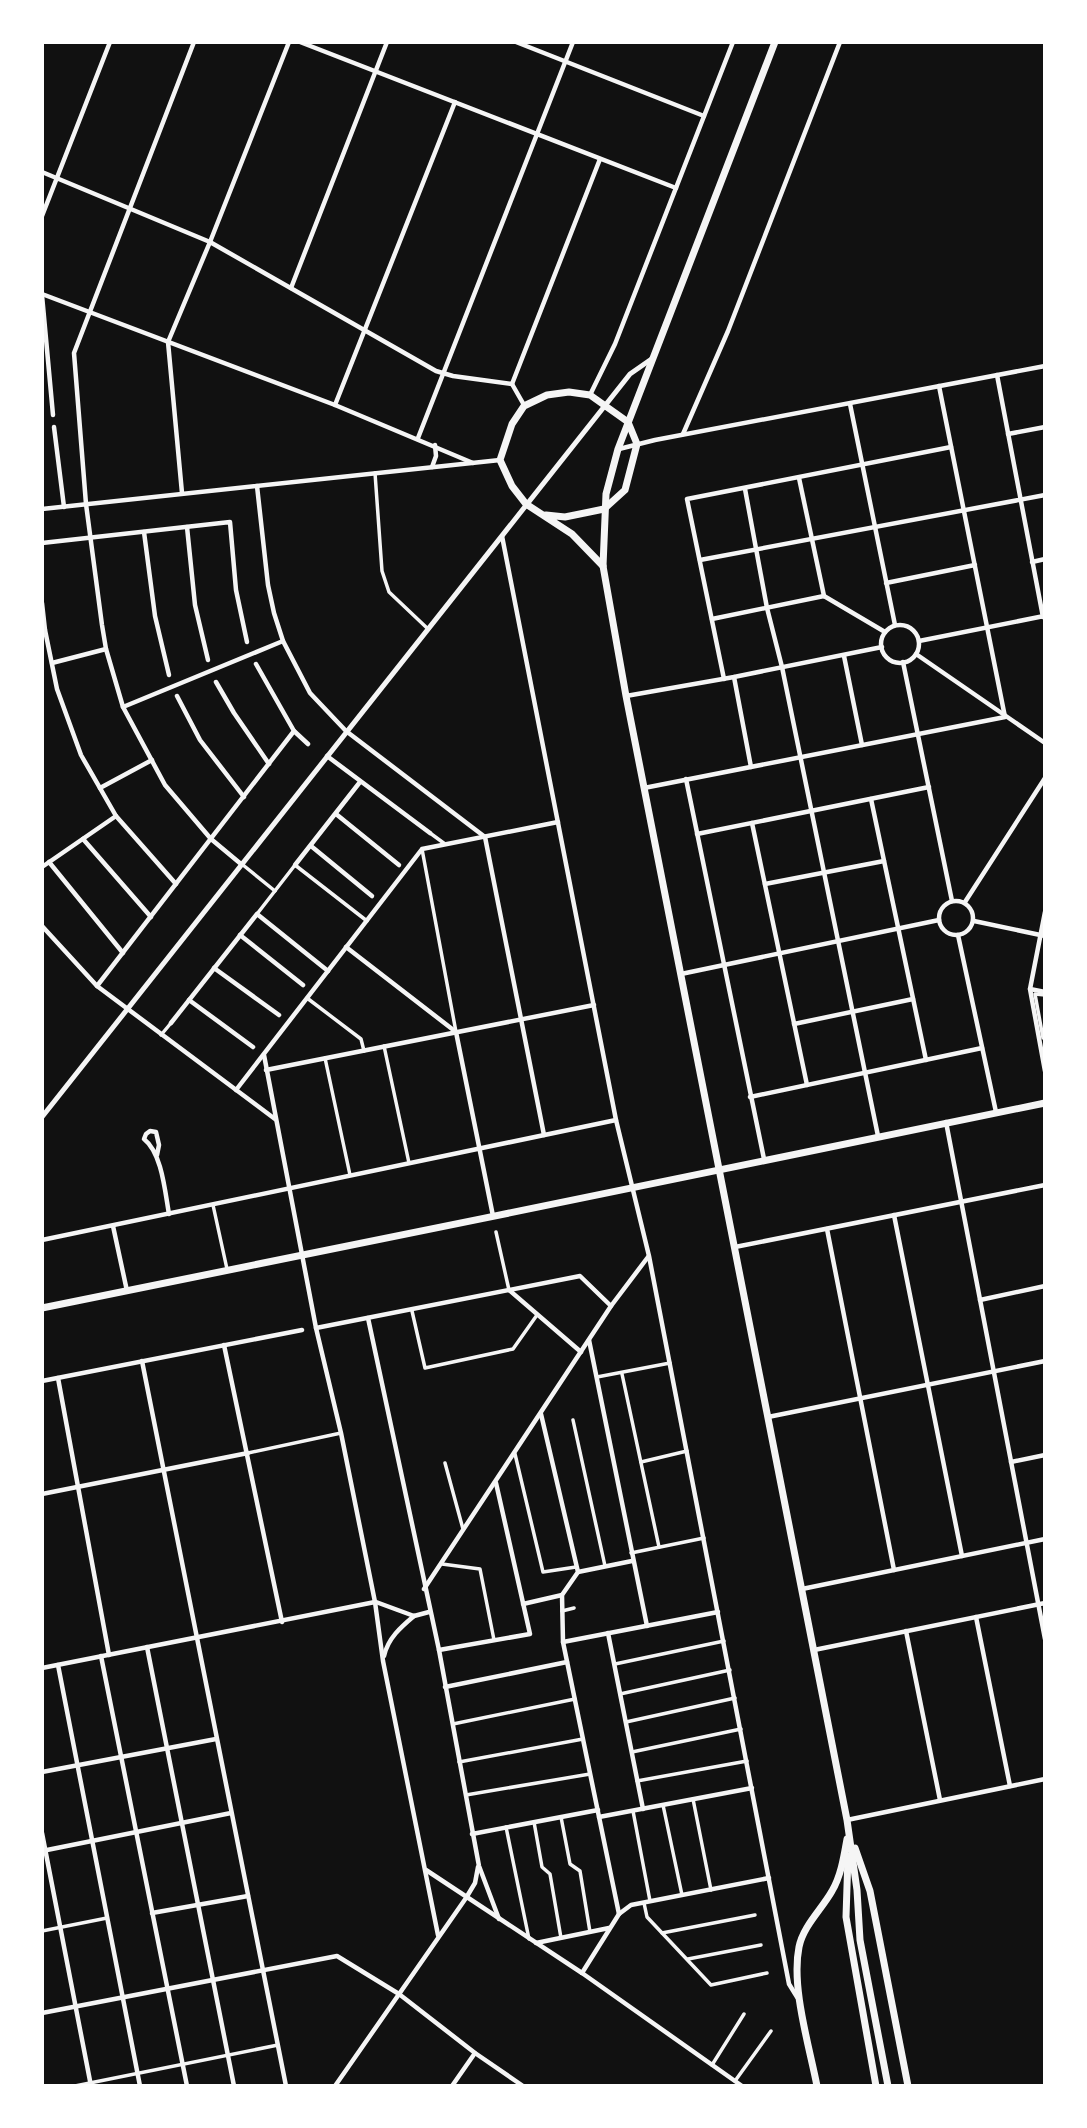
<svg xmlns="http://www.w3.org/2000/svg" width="1087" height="2128" font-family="Manrope,sans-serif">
<rect width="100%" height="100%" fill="#111"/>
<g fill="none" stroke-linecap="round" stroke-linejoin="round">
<g stroke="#f5f5f5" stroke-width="3.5">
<polyline points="375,473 382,571 389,592 427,628"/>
<polyline points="430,833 445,844"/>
<polyline points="422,849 456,1032"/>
<polyline points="243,865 275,891"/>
<polyline points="257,914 295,865 367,921"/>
<polyline points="1045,995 1035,994 1043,1038 1045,1038"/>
<polyline points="307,998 361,1039 364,1051"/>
<polyline points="161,1035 171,1023"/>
<polyline points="384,1046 409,1163"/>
<polyline points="325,1058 350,1175"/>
<polyline points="213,1205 227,1269"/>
<polyline points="496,1232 509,1290"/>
<polyline points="412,1311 425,1368 513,1349 537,1315"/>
<polyline points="622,1374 659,1547"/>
<polyline points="597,1377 670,1363"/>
<polyline points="573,1420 605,1566"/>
<polyline points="248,1453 341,1433"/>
<polyline points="515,1454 543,1572 576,1567"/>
<polyline points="641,1462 687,1451"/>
<polyline points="445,1463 463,1529"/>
<polyline points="631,1553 704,1538"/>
<polyline points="442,1564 480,1569 494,1640"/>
<polyline points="562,1611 574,1608"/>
<polyline points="615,1664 724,1641"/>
<polyline points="620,1694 730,1670"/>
<polyline points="626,1722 735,1698"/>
<polyline points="453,1724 575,1699"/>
<polyline points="632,1752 741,1729"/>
<polyline points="459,1762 583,1739"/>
<polyline points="637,1781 747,1761"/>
<polyline points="466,1795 590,1774"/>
<polyline points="693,1799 711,1890"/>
<polyline points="663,1805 682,1895"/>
<polyline points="633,1811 650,1901"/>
<polyline points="561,1817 570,1864 580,1871 590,1932"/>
<polyline points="534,1822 542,1867 550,1874 561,1938"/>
<polyline points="506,1827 529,1939"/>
<polyline points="644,1903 647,1917 711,1985 767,1973"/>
<polyline points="42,1931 107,1918"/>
<polyline points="662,1933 755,1915"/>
<polyline points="688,1959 761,1945"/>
<polyline points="712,2065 744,2014"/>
<polyline points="735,2081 771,2031"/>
<polyline points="75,2086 278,2045"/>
</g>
<g stroke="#f5f5f5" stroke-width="4.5">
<polyline points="194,42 74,353 86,504 102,625 106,649 123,707 165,785 211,839 241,864"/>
<polyline points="300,42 676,188"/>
<polyline points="516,42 704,116"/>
<polyline points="42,172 210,242 436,371 453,376 512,384"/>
<polyline points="42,216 110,42"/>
<polyline points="291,288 387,42"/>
<polyline points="42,294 335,405 473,463"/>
<polyline points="42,295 53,415"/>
<polyline points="997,375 1043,617"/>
<polyline points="512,384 600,159"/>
<polyline points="512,384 524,405"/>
<polyline points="590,395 615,344 733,42"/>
<polyline points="850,404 895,625"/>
<polyline points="335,405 455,102"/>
<polyline points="54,427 64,507"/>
<polyline points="683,434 728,331 840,42"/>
<polyline points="1008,434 1045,427"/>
<polyline points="418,438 573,42"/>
<polyline points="619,449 655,440 1045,366"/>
<polyline points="432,467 436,456 435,445"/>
<polyline points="799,478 824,596"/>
<polyline points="257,486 268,585 274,613 283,641 310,693 346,731 485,837 544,1135"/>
<polyline points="745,489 767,608 782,667 878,1136"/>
<polyline points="182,493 168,342 210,242 289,42"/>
<polyline points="42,509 500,460"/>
<polyline points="187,527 195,605 208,660"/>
<polyline points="144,532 155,616 169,675"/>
<polyline points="502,536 616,1120 649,1256 789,1984 797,1997"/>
<polyline points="42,543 230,522 236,590 247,642"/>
<polyline points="700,560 1045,495"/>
<polyline points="1032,562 1045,559"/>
<polyline points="886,583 975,565"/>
<polyline points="824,596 885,632"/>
<polyline points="42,603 45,630"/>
<polyline points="712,619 824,596"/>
<circle cx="900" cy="644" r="19"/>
<polyline points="42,631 45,630 57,689 81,755 116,816 176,884"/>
<polyline points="919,641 1044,616"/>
<polyline points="916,654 1045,743"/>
<polyline points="844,656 862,745"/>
<polyline points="903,662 952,901"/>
<polyline points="52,663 106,649"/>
<polyline points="256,664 294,731 308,744"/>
<polyline points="734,677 751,767"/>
<polyline points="724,679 687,499 951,447"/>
<polyline points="216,682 234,713 269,764"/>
<polyline points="177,696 200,740 244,797"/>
<polyline points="626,696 734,677 882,647"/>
<polyline points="123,707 283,641"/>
<polyline points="327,756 430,833"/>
<polyline points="686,779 764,1159"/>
<polyline points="100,788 152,760"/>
<polyline points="644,788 1005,717 939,386"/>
<polyline points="871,799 926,1060"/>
<polyline points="336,814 399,865"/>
<polyline points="752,823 807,1085"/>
<polyline points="697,834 929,787"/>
<polyline points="83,839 151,917"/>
<polyline points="311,846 372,896"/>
<polyline points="49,862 123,953"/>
<polyline points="295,865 360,782"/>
<polyline points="42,867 116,816"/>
<polyline points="765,884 884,861"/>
<circle cx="956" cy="918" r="17"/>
<polyline points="965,902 1045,778"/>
<polyline points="1045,912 1030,989 1045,1071"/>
<polyline points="974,921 1045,936"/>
<polyline points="42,926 97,986 275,1119"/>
<polyline points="240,935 303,985"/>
<polyline points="958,935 996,1112"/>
<polyline points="346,947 456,1032 493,1216"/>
<polyline points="214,968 279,1015"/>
<polyline points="681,974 939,920"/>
<polyline points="97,986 294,731"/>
<polyline points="1030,989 1045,992"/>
<polyline points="189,1000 253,1047"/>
<polyline points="171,1023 257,914 328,971"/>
<polyline points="794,1024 913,999"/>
<polyline points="264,1055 316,1328 341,1433 375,1602 383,1661 438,1935"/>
<polyline points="266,1070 594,1005"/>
<polyline points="236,1090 422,849 558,822"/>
<polyline points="750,1097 982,1048"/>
<polyline points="946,1122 1045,1639"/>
<path d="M157,1155L159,1145L156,1132L150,1131L146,1134L144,1139C162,1153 165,1192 169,1214"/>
<polyline points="894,1215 962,1556"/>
<polyline points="113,1226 127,1291"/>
<polyline points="827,1229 894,1570"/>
<polyline points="42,1240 616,1120"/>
<polyline points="735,1247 1045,1185"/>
<polyline points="509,1290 581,1352"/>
<polyline points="980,1300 1045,1286"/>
<polyline points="368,1318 439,1650 479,1866 499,1919"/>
<polyline points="316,1328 580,1276 611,1306"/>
<polyline points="589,1340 647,1626"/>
<polyline points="224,1345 282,1622"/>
<polyline points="142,1361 286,2086"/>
<polyline points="58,1378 109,1655"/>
<polyline points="42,1381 302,1330"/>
<polyline points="541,1414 578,1572 562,1595 563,1642 619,1914"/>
<polyline points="768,1417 1045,1361"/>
<polyline points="1011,1462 1045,1455"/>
<polyline points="42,1494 248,1453"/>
<polyline points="578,1572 632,1561"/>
<polyline points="424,1589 611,1306 648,1257"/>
<polyline points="802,1589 1045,1539"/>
<polyline points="376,1602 414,1616 429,1612"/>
<polyline points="523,1604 562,1595"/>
<polyline points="976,1617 1010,1786"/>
<polyline points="906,1631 940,1800"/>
<polyline points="608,1633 643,1809"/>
<polyline points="563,1642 718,1612"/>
<polyline points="147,1647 234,2086"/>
<polyline points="439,1650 530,1634 496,1483"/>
<polyline points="814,1650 1045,1603"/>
<polyline points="101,1656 187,2086"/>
<path d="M384,1656C388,1638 401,1627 414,1616"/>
<polyline points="58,1665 140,2086"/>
<polyline points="42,1668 375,1602"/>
<polyline points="445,1687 567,1662"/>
<polyline points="42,1772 216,1739"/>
<polyline points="599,1817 752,1788"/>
<polyline points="847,1820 1045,1779"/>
<polyline points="42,1833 91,2086"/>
<polyline points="472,1834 598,1810"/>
<polyline points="42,1851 231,1813"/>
<polyline points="426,1870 582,1973 742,2086"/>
<polyline points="152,1913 248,1896"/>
<polyline points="536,1943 609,1928"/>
<polyline points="582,1973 619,1914 631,1905 769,1878"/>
<polyline points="42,2013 337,1956 399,1994 475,2053 523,2086"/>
<polyline points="335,2086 466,1898 475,1883 478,1867"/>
<polyline points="452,2086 475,2053"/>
</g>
<polyline stroke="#f5f5f5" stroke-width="5" points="42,1117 630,374 653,358"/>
<g stroke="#f5f5f5" stroke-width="7">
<polyline points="775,42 618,449 606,494 603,566 626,696 847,1820 857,1890 860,1940 888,2086"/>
<polyline points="546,515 565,517 604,509 625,490 637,444 628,422 590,395 569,392 547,395 524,406 512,424 500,460 512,486 526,504 572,534 603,566"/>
<path d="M42,1308C377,1242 710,1170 1045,1103"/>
<polyline points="855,1848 870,1891 908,2086"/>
<polyline points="848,1856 846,1917 876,2086"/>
<path d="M817,2086C809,2045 791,1987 799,1947C803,1926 822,1909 832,1891C841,1876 844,1856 847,1839"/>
</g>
</g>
<rect width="1087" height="2128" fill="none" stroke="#ffffff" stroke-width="88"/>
</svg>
